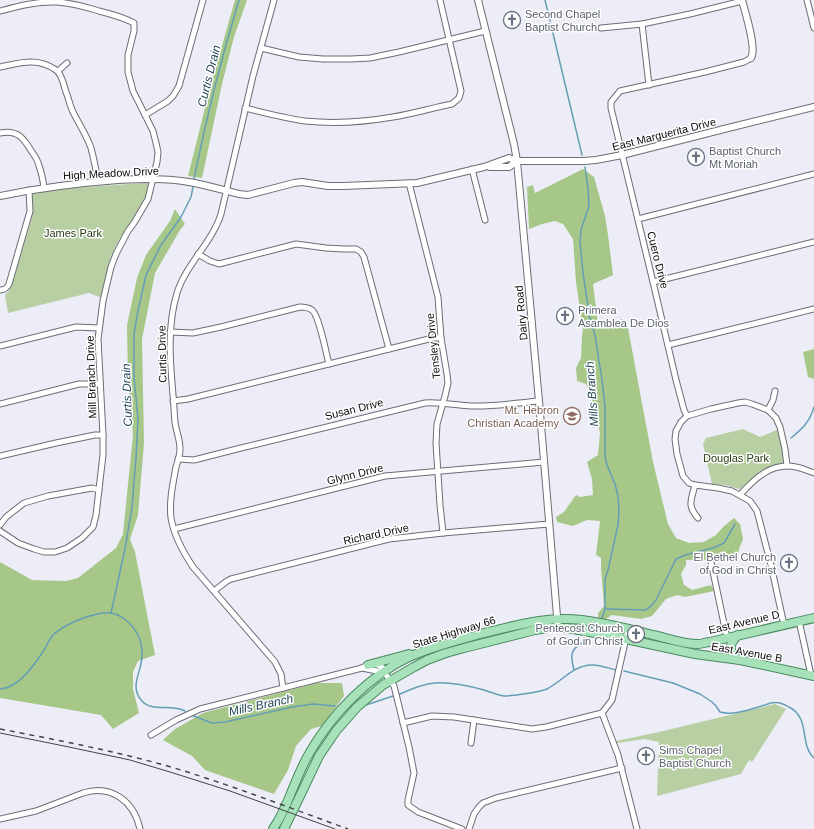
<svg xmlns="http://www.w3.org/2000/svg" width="814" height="829" font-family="Arial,sans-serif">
<rect width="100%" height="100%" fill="#ededf7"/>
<g fill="#b7cfa3">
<polygon points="145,183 147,183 148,184 147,193 144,201 137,214 118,242 111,256 102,298 89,293 8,313 5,295 9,291 11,287 31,221 33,209 32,195 35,192 70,188"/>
<path d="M743,429L760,437L779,429L782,449L783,462C779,466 773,466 768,469C758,473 750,481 741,489H739L726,485L712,484L703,444L706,438Z"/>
<polygon points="775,704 786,709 752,762 749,760 741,774 657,796 659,742 645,739 617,743 616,741 659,732"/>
</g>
<g fill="#a6c788">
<polygon points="235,0 247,0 234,37 222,84 202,178 188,176 211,84"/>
<polygon points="583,169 594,177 605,216 608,235 613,275 593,284 598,324 612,323 622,319 628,328 653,462 668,524 676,538 689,543 704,542 716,535 724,526 734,518 740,524 743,539 739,549 738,554 717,560 686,560 686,565 681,574 684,585 692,590 711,585 714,591 685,597 677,595 666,599 652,616 641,619 612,615 606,619 598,620 598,613 604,606 601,568 601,558 596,555 600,521 587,520 573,526 557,522 556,517 564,512 576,495 580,497 593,495 592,479 587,462 598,455 600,433 592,400 586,384 577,381 576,368 581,358 582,336 583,330 576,282 573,239 563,224 555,221 542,224 529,229 527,187 533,185 535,193"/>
<polygon points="175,209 185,224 180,230 155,273 142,339 144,443 138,515 130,539 135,552 155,655 138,661 133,672 133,689 139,713 113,729 101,715 0,698 0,562 32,580 66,581 78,578 116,548 123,534 133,435 128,377 127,325 137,278 146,255 170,221"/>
<polygon points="814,349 814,379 808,377 803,352"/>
<polygon points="317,683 342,683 344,696 322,726 311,729 296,746 288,770 274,794 205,770 192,756 163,740 175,729 203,713"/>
</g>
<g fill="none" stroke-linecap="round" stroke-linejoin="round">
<g stroke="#649eb5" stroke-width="1.5">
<polyline points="545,0 582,155"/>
<polyline points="585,167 588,189 589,206 581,230 580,242 583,273 590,319 595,335 602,380 605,406 605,456 607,465 615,484 618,496 619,511 618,525 608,570 605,579 605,609 602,618"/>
<path d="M194,179C206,119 221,59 239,0"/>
<path d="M791,438C802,429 810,422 814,407"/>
<polyline points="606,609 645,610 650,607 656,600 676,559 685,555 713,548 724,543 735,524"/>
<polyline points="111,613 125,549 132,507 136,457 138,419 134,377 134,334 138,311 146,275 161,245 181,217 191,197 193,187"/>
<path d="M574,670C571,658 569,650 582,643C585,641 587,640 590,638"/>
<path d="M624,671L673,683L700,694L712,702L716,706L720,712C734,716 751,709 765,705C770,703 775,702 780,703C783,704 786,705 789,707C811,718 799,745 814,758"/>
<path d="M0,689C19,688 35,664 44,650C47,645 50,638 54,634C63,626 75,621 86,617C103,612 114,609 128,622C140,633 144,648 141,664C138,677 131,689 142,701C151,712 172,704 185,711"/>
<path d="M400,694C411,689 423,684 435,683C451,682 469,686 484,690C490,692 498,695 504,696C510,696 517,695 523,694C531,693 539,692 547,689C562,681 574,665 592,665C600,665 608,668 616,670"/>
<polyline points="366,705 393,696"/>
<polyline points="191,715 212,723 225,722 292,707 313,704 335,706"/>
</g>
<g stroke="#6c6d75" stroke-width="7">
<g id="minor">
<path d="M274,0L253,76L221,214C212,243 186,264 177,293C167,326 170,361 173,395C174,404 174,413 175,422C176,431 180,439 180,449C180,455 178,461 176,467C173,483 169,501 171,518C174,536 183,552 193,567L275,662L281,674L283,688"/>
<polyline points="807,0 814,28"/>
<path d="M0,11C19,6 38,1 57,2C72,3 86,7 99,11C111,14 123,17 134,23V31L128,55V72L133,91L153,131L156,143L158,152L157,162L148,199L134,223L128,231L116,254L111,267L103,301L98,339L103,435V455L96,515L93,527L82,538L67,548L55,552H44L34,549L18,543L0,531"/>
<polyline points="642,24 649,85"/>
<polyline points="601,28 642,24 690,14 742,1"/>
<polyline points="261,48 299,57 323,59 351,59 370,58 399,52 485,31"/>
<path d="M0,67C20,63 37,57 56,70C62,74 64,86 66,92C69,99 70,106 73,112C79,124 87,136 91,148C94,159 96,170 98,181"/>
<polyline points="58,71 67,63"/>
<path d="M245,108C265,113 284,118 305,121C333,124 364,122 393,117C412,114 432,108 452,104L459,98L461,91L440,0"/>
<polyline points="145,115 168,101 173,96 179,86 203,0"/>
<path d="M0,133C18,129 24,139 32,152C35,156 38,161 39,166C42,173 43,180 44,188"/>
<polyline points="472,169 485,220"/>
<polyline points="409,183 438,297 441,338 447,374 448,383 445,396 437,424 436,443 440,505 443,533"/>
<polyline points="638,219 814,174"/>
<polyline points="198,254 210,261 219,264 296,244 326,248 344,249 356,249 361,252 364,257 389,349"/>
<polyline points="653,282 814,242"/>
<path d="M0,290C5,290 7,288 9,284L30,211L29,190"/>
<path d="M170,332L193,333L221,327L300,307C304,307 308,307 312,310C319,315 326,353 329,364"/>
<polyline points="668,345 814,309"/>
<polyline points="0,346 76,327 99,328"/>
<polyline points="173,401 188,399 433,338 441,338"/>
<polyline points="0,404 79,384 100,384"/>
<polyline points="768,410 773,400 775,391"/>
<polyline points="687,416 684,410 676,380 653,282 611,108 611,102 620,91 705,72 744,62 751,58"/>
<polyline points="0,456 56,443 95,435 103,435"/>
<path d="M178,459L194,460L237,449L425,403C440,402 455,405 471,406C493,407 516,403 539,401"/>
<path d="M695,485C691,501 687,505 698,518"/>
<path d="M740,495C755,478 772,462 796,467C802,468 808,471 814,473"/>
<polyline points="0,525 6,517 24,503 48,496 92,488 99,490"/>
<polyline points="174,529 385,476 544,462"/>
<polyline points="711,562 727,638"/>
<polyline points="214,591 227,581 231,579 389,539 443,533 549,524"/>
<polyline points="799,621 811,675"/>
<polyline points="784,625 771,565 757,511 750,501 732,491 718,488 695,485 689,483 683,476 677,454 675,439 676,431 681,422 687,416 711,409 738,403 745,402 752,404 768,410 776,418 780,427 785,449 787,466"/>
<polyline points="362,668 382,672"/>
<polyline points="602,713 618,755 637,829"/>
<polyline points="403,723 432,716 454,717 532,729 546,727 602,713 612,700 628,629"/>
<path d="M151,735L176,720L200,709L362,668C369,663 376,663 383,668L384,673L387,676L394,686L396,694L409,747L414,773L408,800V805L418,812L462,829"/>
<polyline points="471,743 474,720"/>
<path d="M0,819L36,811L83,793C111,784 134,801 140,829"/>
<polyline points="469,829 474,814 479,807 483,803 496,798 622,768"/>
</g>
</g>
<g stroke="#6c6d75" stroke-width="8">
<g id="tertiary">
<polyline points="478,0 514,144 517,161 539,401 558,628"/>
<path d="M742,0C745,12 757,48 751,58"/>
<polyline points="490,167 509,167 517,161"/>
<path d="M0,196C39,188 78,183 118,180C142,179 166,178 189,182C206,185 223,190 239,194L248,195L294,183L302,182L328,186H343L417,183L484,167L509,158L517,161H584L596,160L622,155L728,128L814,107"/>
</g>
</g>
<g stroke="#49895f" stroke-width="10">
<g id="primary">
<path d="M738,635C728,645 728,651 739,660"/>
<polyline points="368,665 409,654"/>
<path d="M273,829L278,821C283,812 287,803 291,793C297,779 302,765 310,752C332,714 369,676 409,657C433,646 459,640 484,633C518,625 547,616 582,620C606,623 630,629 653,635C667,638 683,644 698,644C702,644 706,642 710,642L814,618"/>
<polyline points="284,829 300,796 319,756 336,731 357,707 383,685 414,667 427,660 446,653 464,648 535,630 547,628 567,628 612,636 695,654 740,660 814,676"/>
</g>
</g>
<use href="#minor" stroke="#fff" stroke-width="5"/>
<use href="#tertiary" stroke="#fff" stroke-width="6"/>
<use href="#primary" stroke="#a6e1b9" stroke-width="8"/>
<polyline stroke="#434348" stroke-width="1" points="0,733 69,747 130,760 170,772 230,791 335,829"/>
<path stroke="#434348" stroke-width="1.5" stroke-dasharray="5 5" stroke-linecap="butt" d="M0,729C57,740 115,751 171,767C231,785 290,808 348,829"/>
</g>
<defs>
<g id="church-ring" transform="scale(0.9)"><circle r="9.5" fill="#fff" stroke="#6b7280" stroke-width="1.5"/><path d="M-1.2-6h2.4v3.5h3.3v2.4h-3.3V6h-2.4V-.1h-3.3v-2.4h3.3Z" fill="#6b7280"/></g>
<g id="school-ring" transform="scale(0.9)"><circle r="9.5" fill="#fff" stroke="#8d6e63" stroke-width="1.5"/><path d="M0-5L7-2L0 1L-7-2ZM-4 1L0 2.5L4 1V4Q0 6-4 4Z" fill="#8d6e63"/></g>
</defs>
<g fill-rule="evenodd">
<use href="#church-ring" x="512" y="20"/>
<use href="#church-ring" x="696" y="157"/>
<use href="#church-ring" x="565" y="316"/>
<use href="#school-ring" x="572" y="416"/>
<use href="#church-ring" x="789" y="563"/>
<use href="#church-ring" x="636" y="634"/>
<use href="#church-ring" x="646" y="756"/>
</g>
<g text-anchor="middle" stroke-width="3" stroke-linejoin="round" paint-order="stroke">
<g font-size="11" fill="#5b616d" stroke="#fff" text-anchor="start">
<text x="525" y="18">Second Chapel<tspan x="525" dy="13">Baptist Church</tspan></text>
<text x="709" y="155">Baptist Church<tspan x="709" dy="13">Mt Moriah</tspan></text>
<text x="578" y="314">Primera<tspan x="578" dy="13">Asamblea De Dios</tspan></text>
<text x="776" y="561" text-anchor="end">El Bethel Church<tspan x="776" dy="13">of God in Christ</tspan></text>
<text x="623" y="632" text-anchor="end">Pentecost Church<tspan x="623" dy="13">of God in Christ</tspan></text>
<text x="659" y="754">Sims Chapel<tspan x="659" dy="13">Baptist Church</tspan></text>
</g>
<g font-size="11" fill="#0b0b0e" stroke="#fff">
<text transform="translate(664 134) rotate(-14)" y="4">East Marguerita Drive</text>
<text transform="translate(111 173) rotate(-3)" y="4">High Meadow Drive</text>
<text transform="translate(658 260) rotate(76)" y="4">Cuero Drive</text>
<text transform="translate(521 313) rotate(-95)" y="4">Dairy Road</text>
<text transform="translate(433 346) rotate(-96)" y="4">Tensley Drive</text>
<text transform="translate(162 354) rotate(-91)" y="4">Curtis Drive</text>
<text transform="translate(91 377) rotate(-92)" y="4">Mill Branch Drive</text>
<text transform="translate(354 409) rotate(-14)" y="4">Susan Drive</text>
<text transform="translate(355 474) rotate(-14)" y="4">Glynn Drive</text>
<text transform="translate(376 534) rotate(-12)" y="4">Richard Drive</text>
<text transform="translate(744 622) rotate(-13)" y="4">East Avenue D</text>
<text transform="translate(454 632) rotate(-17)" y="4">State Highway 66</text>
<text transform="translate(747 652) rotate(10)" y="4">East Avenue B</text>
</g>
<g font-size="11" fill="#283d10" stroke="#fff">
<text x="73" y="237">James Park</text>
<text x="736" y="462">Douglas Park</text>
</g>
<g font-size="11" fill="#785e54" stroke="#fff" text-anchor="end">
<text x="559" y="414">Mt. Hebron<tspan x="559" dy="13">Christian Academy</tspan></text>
</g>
<g font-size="12" font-style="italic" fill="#224856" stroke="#fff">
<text transform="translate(209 76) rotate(-76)" y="4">Curtis Drain</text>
<text transform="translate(592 394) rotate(-94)" y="4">Mills Branch</text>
<text transform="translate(127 395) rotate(-92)" y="4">Curtis Drain</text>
<text transform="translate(261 705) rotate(-12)" y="4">Mills Branch</text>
</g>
</g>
</svg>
